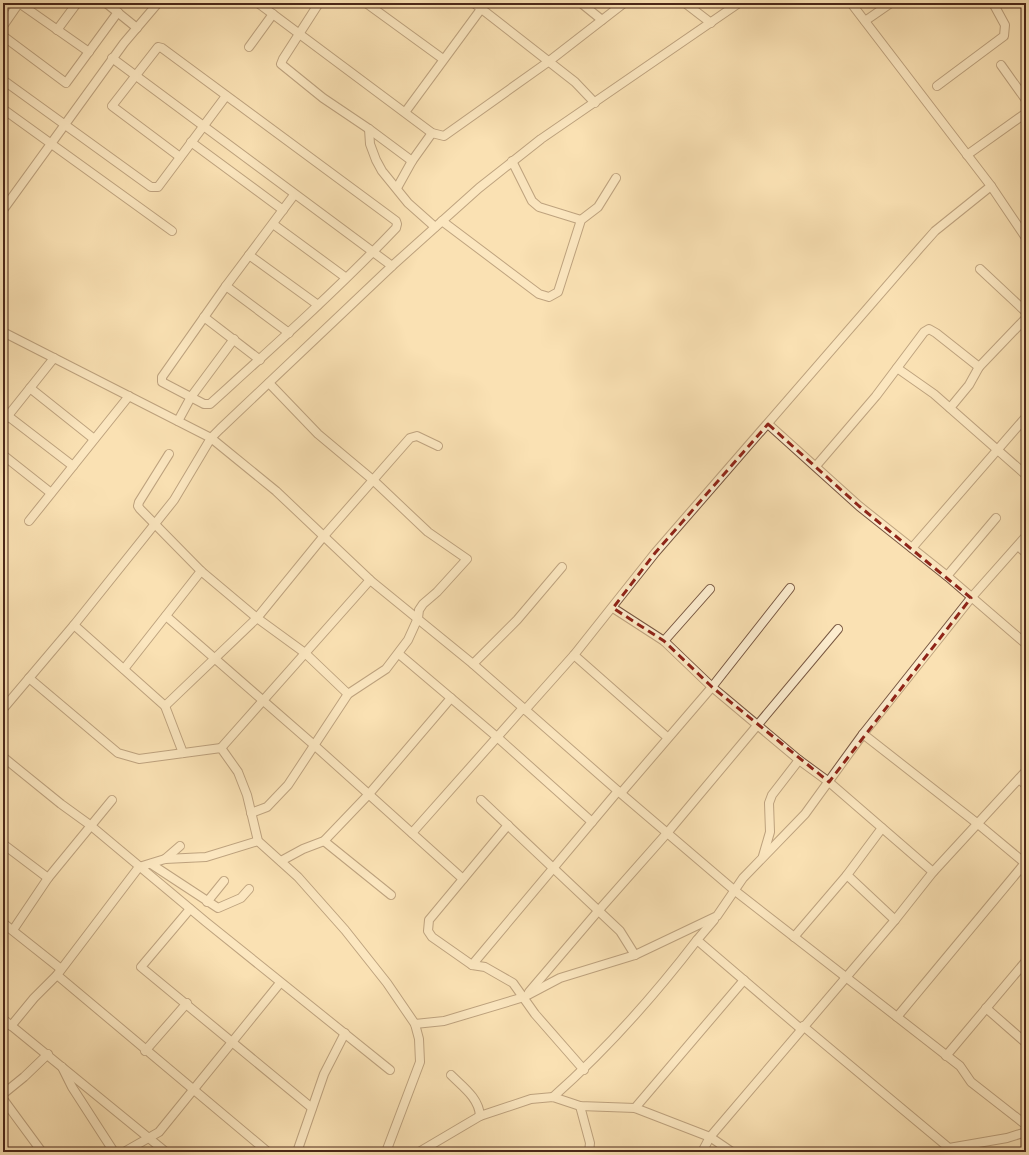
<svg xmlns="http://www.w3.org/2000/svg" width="1029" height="1155" font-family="'Libre Bodoni',serif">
<rect width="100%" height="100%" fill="#fae1b3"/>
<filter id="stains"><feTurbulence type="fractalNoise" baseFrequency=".005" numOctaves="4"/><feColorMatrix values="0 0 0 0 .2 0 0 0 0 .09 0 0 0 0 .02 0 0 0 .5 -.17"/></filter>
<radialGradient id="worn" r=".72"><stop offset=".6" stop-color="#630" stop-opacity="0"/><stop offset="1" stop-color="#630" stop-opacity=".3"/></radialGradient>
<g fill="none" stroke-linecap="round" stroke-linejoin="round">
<g stroke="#775640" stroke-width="10">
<g id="minor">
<polyline points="19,3 89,52"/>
<polyline points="106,3 137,28"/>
<polyline points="258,3 432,133 444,136 548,62 624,3"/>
<polyline points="319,3 283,59 281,64 323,98 369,129 412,161"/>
<polyline points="366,3 443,59"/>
<polyline points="474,3 575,82 595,103"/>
<polyline points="581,3 602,20"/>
<polyline points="685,3 711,23"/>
<polyline points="851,3 991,186 1026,238"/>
<polyline points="865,21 891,3"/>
<polyline points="3,26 19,3"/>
<polyline points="57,30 77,3"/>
<polyline points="3,36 66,83 118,12"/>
<polyline points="249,47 273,14"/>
<polyline points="112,58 392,266"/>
<polyline points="1001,65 1026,100"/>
<polyline points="3,80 151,187 158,187 226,96"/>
<polyline points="937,86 1004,36 1005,25 993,3"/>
<polyline points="3,109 172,231"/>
<polyline points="406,111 481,9"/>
<polyline points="369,129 370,144 376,160 382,171 408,203 435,227"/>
<polyline points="191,142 283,210"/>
<polyline points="967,155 1026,113"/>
<path d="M180,157L112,106L158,47L162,48L396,221L397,224L396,228C337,290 273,347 210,404H204L162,382V377L226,286L294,195"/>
<polyline points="512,161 532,201 539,207 581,220"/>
<polyline points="397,188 412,161 432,133"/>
<polyline points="3,210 124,43 158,3"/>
<polyline points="442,221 539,294 549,297 558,292 581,220 598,207 616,178"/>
<polyline points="273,224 345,277"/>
<polyline points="249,255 318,305"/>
<polyline points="980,269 1026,312"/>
<polyline points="226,286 289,333"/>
<polyline points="204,317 260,360"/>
<polyline points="3,332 211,438 276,491 370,580 473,664 618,791 734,890 960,1066 971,1082 1026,1125"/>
<polyline points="897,368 934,394 1026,475"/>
<polyline points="30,388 94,439"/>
<polyline points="950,408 969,385 979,367"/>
<polyline points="8,416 73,466"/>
<polyline points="178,421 191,397 234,339"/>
<polyline points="3,422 54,358"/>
<polyline points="768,424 859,506 947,576 1026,644"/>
<polyline points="169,454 139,502 138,506 140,509 201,571 257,618 305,653 348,694"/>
<polyline points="3,455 51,493"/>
<polyline points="816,466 876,396 924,332 929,329 936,333 979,367 1026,318"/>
<polyline points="29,521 129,396"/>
<polyline points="1018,546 1026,553"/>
<polyline points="912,548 1026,417"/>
<polyline points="947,576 996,518"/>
<polyline points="613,608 664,641 712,687 799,760 829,782 933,872"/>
<polyline points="166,616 314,745 463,879"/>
<polyline points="74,625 165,706 183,753"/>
<polyline points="664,641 710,589"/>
<polyline points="399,654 497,737 592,822"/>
<polyline points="574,655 667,737"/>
<polyline points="473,664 517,620 562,567"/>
<polyline points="124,669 201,571"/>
<polyline points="29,678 118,753 139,759 221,748 238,772 247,795 258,841 298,877 345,930 387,983 415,1024 419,1039 420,1062 386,1152"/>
<polyline points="165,706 257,618 323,537 410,438 417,436 438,446"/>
<polyline points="3,709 74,625 174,500 211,438 220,429 392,266 479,188 541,139 739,3"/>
<polyline points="525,710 574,655 655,553 919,249 935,231 991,186"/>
<polyline points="863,734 978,824 1026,864"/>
<polyline points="221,748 370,580"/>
<polyline points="3,757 61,804 90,825 206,922 390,1070"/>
<polyline points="1019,779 1026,785"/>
<polyline points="621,793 712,687 790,588"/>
<polyline points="481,800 620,931 635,955"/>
<polyline points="251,813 267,807 288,785 348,694 386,669 408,640 418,618 419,610 423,604 437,592 467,559 428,532 373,480 318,434 269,383"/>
<polyline points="508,825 429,920 428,931 432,937 472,965 485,967 513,983 535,1014 584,1070"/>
<polyline points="882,828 847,875 895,920"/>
<polyline points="412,833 523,708"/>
<polyline points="324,841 391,895"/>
<polyline points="3,844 48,878"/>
<polyline points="763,856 770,832 769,803 772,795 799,760"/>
<polyline points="165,859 180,846"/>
<polyline points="281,861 303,849 324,841 369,794 451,698"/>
<polyline points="151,864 218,908 241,898 249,889"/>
<polyline points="207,902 224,881"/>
<polyline points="190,909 141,967 312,1108"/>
<polyline points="714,920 697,940 801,1029"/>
<polyline points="3,923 61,969"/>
<polyline points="13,930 48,878 112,800"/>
<polyline points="794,937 847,875"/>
<polyline points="472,965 618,791"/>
<polyline points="57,975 268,1152"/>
<polyline points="529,992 599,910 668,832 838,629"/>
<polyline points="986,1008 1026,1043"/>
<polyline points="897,1017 1025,863"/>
<polyline points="3,1019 166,1152"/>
<polyline points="415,1024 444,1021 524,997 560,978 635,955 717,916 743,878 805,814 863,734 971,598 1026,536"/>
<polyline points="11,1026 34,998 57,975 139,867 165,859 206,857 258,841"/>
<polyline points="803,1026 949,1148 1007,1138 1026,1132"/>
<polyline points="145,1051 187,1003"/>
<polyline points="946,1056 1026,961"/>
<polyline points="62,1067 72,1087 114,1152"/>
<path d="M451,1075C463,1087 479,1098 480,1116"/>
<polyline points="3,1094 24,1077 48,1054"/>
<path d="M553,1097C606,1050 654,996 697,940"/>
<polyline points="3,1099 42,1152"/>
<polyline points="580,1106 590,1143 589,1152"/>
<polyline points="635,1108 744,980"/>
<polyline points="124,1152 159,1132 280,983"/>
<polyline points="297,1152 324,1074 345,1033"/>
<polyline points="419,1152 480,1116 531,1099 553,1097 580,1106 635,1108 710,1137 732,1152"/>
<polyline points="702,1152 710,1137 895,920 933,872 1026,771"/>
</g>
</g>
<use href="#minor" stroke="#fcecce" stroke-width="8"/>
</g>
<path d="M0 0H1029V1155H0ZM768,424L859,506L971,598L829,782L712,687L664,641L613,608L655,553Z" fill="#fae1b3" fill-opacity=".55" fill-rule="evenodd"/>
<path fill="none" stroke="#8f2418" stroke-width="3" stroke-dasharray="8 5" stroke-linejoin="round" d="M768,424L859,506L971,598L829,782L712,687L664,641L613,608L655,553Z"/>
<rect width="1029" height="1155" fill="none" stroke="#fae1b3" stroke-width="16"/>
<rect x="4" y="4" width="1021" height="1147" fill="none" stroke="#4b2719" stroke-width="2"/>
<rect x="8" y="8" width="1013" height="1139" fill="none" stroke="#4b2719"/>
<rect width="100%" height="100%" filter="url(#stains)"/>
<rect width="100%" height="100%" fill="url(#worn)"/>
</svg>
